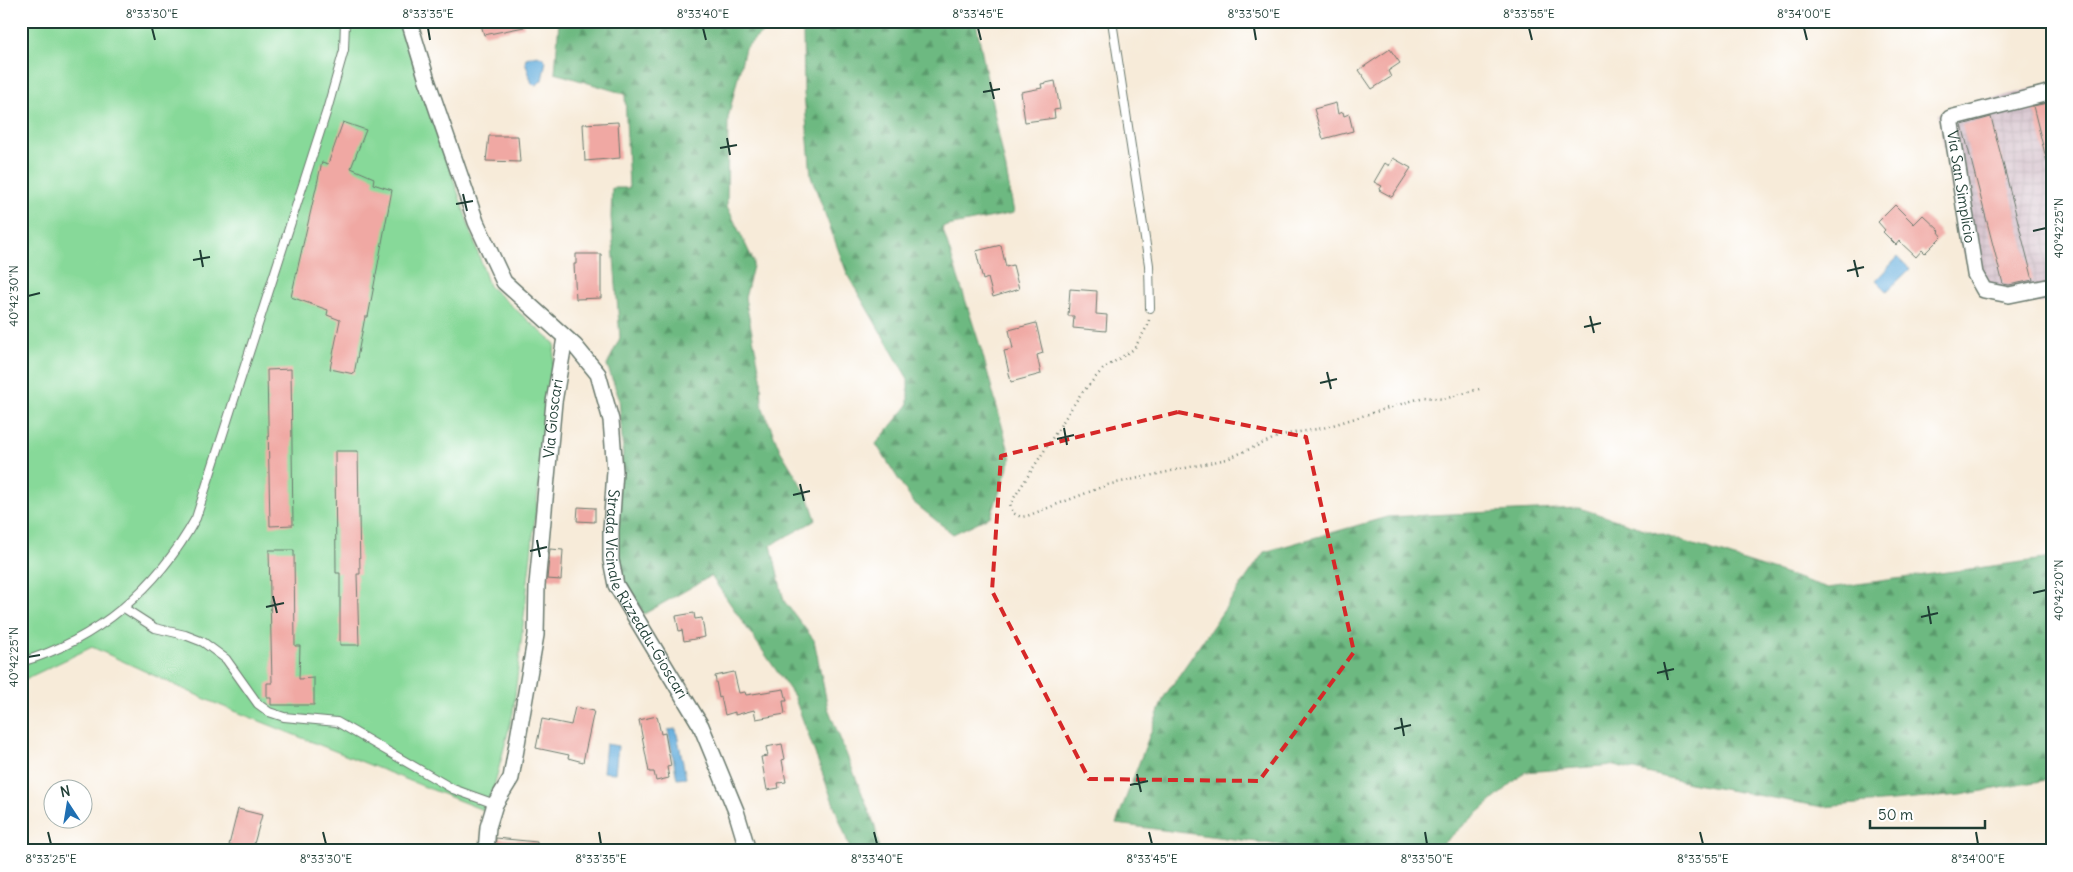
<svg xmlns="http://www.w3.org/2000/svg" width="2073" height="872" font-family="Delius,sans-serif">
<defs>
<pattern id="industrial-grid" width="8" height="8" patternUnits="userSpaceOnUse" patternTransform="scale(1.25)"><rect width="8" height="8" fill="#d2bdc8"/><path d="M0 4h8M4 0v8" fill="none" stroke="#b4a3ac"/></pattern>
<pattern id="forest-firs" width="22" height="20" patternUnits="userSpaceOnUse" patternTransform="scale(1.25)"><rect width="22" height="20" fill="#6db981"/><path d="M5 1l3.5 6h-7zM16 11l3.5 6h-7z" fill="#59986a"/></pattern>
</defs>
<rect width="100%" height="100%" fill="#fff"/>
<filter id="ink" filterUnits="userSpaceOnUse"><feTurbulence type="fractalNoise" baseFrequency=".02" numOctaves="2"/><feDisplacementMap in="SourceGraphic" scale="10" xChannelSelector="R" yChannelSelector="G"/><feConvolveMatrix kernelMatrix="1 2 1 2 8 2 1 2 1" color-interpolation-filters="sRGB"/></filter>
<filter id="wash" filterUnits="userSpaceOnUse"><feTurbulence type="fractalNoise" baseFrequency=".0096" numOctaves="4" result="noise"/><feDisplacementMap in="SourceGraphic" scale="20" xChannelSelector="R" yChannelSelector="G"/><feGaussianBlur stdDeviation="1.12" result="paint"/><feColorMatrix in="noise" values="0 0 0 0 0 0 0 0 0 0 0 0 0 0 0 0 0 1.4 0 .05"/><feComposite in="paint" operator="in"/></filter>
<g filter="url(#wash)">
<rect width="100%" height="100%" fill="#f7ebd9"/>
<polygon fill="url(#industrial-grid)" points="2052,83 2052,303 1995,299 1978,288 1962,248 1938,114"/>
<polygon fill="#87d999" stroke="#538b66" points="21,21 401,21 489,286 555,344 513,713 494,787 483,810 212,702 92,647 21,681"/>
<g fill="url(#forest-firs)" stroke="#467b5a">
<polygon points="559,21 775,21 745,48 728,118 727,206 754,262 745,298 761,377 762,406 780,450 808,496 816,520 771,545 784,601 814,640 828,708 875,826 879,851 851,851 794,696 711,576 644,614 623,582 614,532 623,451 619,398 607,365 620,338 611,217 612,188 629,188 625,94 555,73"/>
<path d="M811,21H976C987,86 1003,148 1014,213L942,227L982,352L1011,459L991,516L953,534L913,502L876,444L908,405V379L848,276L811,176L804,93L803,31Z"/>
<polygon points="1579,508 1828,588 2052,558 2052,779 1960,795 1823,807 1689,783 1614,765 1525,772 1434,851 1327,851 1116,824 1164,697 1264,552 1387,517"/>
</g>
<g fill="#65aedd" stroke="#427688">
<polygon points="537,55 542,57 546,61 542,80 537,85 532,84 525,61 526,58"/>
<polygon points="1898,257 1910,269 1887,291 1876,280"/>
<polygon points="676,729 686,778 677,779 668,730"/>
<polygon points="606,744 618,746 615,773 603,772"/>
</g>
<g id="blocks">
<g fill="#f0a8a3">
<polygon points="480,21 523,21 524,27 484,35"/>
<polygon points="1390,49 1400,63 1388,71 1391,77 1372,89 1359,70"/>
<polygon points="1055,81 1060,109 1054,110 1055,118 1025,122 1021,92 1042,88 1041,84"/>
<polygon points="2052,102 2052,162 2047,162 2033,106"/>
<polygon points="1336,103 1338,114 1343,112 1344,116 1349,114 1353,131 1323,139 1314,109"/>
<polygon points="1991,117 2033,280 2009,285 2003,284 1962,125"/>
<polygon points="343,122 366,130 351,168 374,178 373,184 392,190 368,317 365,317 354,374 330,369 340,320 327,315 328,310 291,297 322,162 328,164"/>
<polygon points="618,122 620,158 585,161 583,124"/>
<polygon points="489,136 518,136 520,162 486,161"/>
<polygon points="1393,158 1411,168 1392,197 1379,190 1382,186 1374,182 1385,163 1389,166"/>
<polygon points="1895,205 1914,224 1923,215 1940,231 1939,232 1942,236 1925,253 1922,250 1916,257 1899,241 1896,245 1883,232 1885,230 1878,222"/>
<polygon points="1001,245 1006,267 1013,265 1019,289 993,297 988,278 983,280 976,251"/>
<polygon points="576,254 601,254 601,298 576,299 574,264 576,264"/>
<polygon points="1070,289 1097,291 1096,314 1107,315 1106,331 1073,328 1074,316 1068,316"/>
<polygon points="1036,323 1043,353 1037,355 1041,374 1011,382 1004,351 1013,349 1009,330"/>
<polygon points="291,369 293,525 270,526 267,370"/>
<polygon points="335,451 358,451 360,574 357,574 359,645 340,645 340,573 336,573"/>
<polygon points="578,507 595,508 595,522 577,521"/>
<polygon points="550,549 563,550 561,580 547,579"/>
<polygon points="269,550 294,550 295,646 300,646 299,679 314,678 314,705 271,705 271,698 267,698 267,683 272,683"/>
<polygon points="694,613 695,619 702,618 705,637 684,641 682,630 679,631 676,616"/>
<polygon points="734,672 739,693 745,692 746,695 784,689 787,701 783,701 785,714 756,719 754,710 735,715 735,712 725,715 721,697 719,698 715,676"/>
<polygon points="575,707 594,711 583,762 568,758 569,755 536,748 542,719 571,725"/>
<polygon points="657,716 661,734 665,733 671,766 667,767 669,778 656,781 654,772 649,772 639,720"/>
<polygon points="782,744 785,759 782,760 786,782 778,783 779,788 767,790 761,757 768,756 766,747"/>
<polygon points="238,809 262,815 252,851 229,845"/>
<polygon points="496,838 537,842 537,851 495,851"/>
</g>
</g>
</g>
<g filter="url(#ink)">
<use href="#blocks" fill-opacity="0" stroke="#6b7a6e" stroke-width="1"/>
<g fill="none" stroke-linecap="round" stroke-linejoin="round">
<g stroke="#6b7a6e" stroke-width="10">
<g id="lane">
<polyline points="1112,21 1149,265 1150,308"/>
<polyline points="124,608 155,628 185,635 203,642 226,659 258,704 269,712 284,717 337,722 453,789 495,804"/>
<path d="M21,662C98,640 158,587 196,518L327,110L344,50L345,21"/>
</g>
</g>
<g stroke="#6b7a6e" stroke-width="18">
<g id="street">
<path id="s1" d="M409,21L427,80L476,222L504,282L575,346L598,374L611,420L615,471L611,530V560L616,585L701,726L736,811L748,851"/>
<path id="s2" d="M2052,92L1950,118L1975,274L1984,290L2009,295L2052,286"/>
<path id="s3" d="M486,851L488,827L495,804L511,778L536,635L537,585L554,402L565,338"/>
</g>
</g>
<polyline stroke="#6b7a6e" stroke-width="2.5" stroke-dasharray="1 4" stroke-linecap="butt" points="1149,320 1148,325 1134,349 1103,369 1080,395 1010,504 1013,513 1021,517 1027,516 1107,485 1227,459 1282,435 1323,428 1424,397 1444,399 1483,388"/>
<use href="#lane" stroke="#fff" stroke-width="8"/>
<use href="#street" stroke="#fff" stroke-width="15"/>
</g>
</g>
<path fill="none" stroke="#d62828" stroke-width="4" stroke-dasharray="10 6" stroke-linejoin="round" d="M1178,412L1306,437L1354,652L1259,781L1089,779L992,591L1001,456Z"/>
<path fill="none" stroke="#1f3d34" stroke-width="2" d="M152,28L155,40M428,28L430,40M703,28L706,40M978,28L981,40M1254,28L1256,40M1529,28L1532,40M1804,28L1807,40M990,82L994,99M983,92L1000,89M727,138L730,155M720,148L737,145M463,194L467,211M456,204L473,201M2033,231L2046,228M200,250L203,267M193,260L210,257M1854,260L1858,277M1847,271L1864,267M28,296L40,293M1590,316L1594,333M1584,327L1601,323M1327,372L1331,389M1320,383L1337,379M1064,428L1067,445M1057,439L1074,435M800,484L804,501M793,495L810,491M537,540L540,557M530,551L547,547M2033,593L2046,590M273,596L277,613M1928,606L1931,624M266,607L284,603M1921,617L1938,613M28,657L40,655M1664,662L1668,680M1657,673L1674,669M1401,718L1404,736M1394,729L1411,725M1137,774L1141,792M1130,785L1148,781M48,832L51,844M323,832L326,844M599,832L601,844M874,832L877,844M1149,832L1152,844M1425,832L1427,844M1700,832L1703,844M1976,832L1978,844"/>
<g text-anchor="middle" stroke-width="4" stroke-linejoin="round" paint-order="stroke">
<g font-size="15" fill="#1f3d34" stroke="#fff">
<text dy="5" stroke="none"><textPath href="#s2" startOffset="175">Via San Simplicio</textPath></text>
<text dy="5" stroke="none"><textPath href="#s3" startOffset="441">Via Gioscari</textPath></text>
<text dy="5" stroke="none"><textPath href="#s1" startOffset="641">Strada Vicinale Rizzeddu-Gioscari</textPath></text>
</g>
</g>
<rect width="2073" height="872" fill="none" stroke="#fff" stroke-width="55"/>
<g transform="translate(68 804) rotate(348)"><circle r="24" fill="#ffffff" stroke="#a5b1ae"/>
<path d="M0-4L9 19L0 12L-9 19Z" fill="#1f6fb2"/>
<text y="-8" font-size="14" font-weight="bold" text-anchor="middle" fill="#1f3d34">N</text>
</g>
<path d="M1870 820v8h115v-8" fill="none" stroke="#1f3d34" stroke-width="2.5"/>
<text x="1878" y="820" font-size="15" fill="#1f3d34" stroke="#ffffff" stroke-width="4" paint-order="stroke">50 m</text>
<rect x="28" y="28" width="2018" height="816" fill="none" stroke="#1f3d34" stroke-width="2"/>
<g font-size="12" text-anchor="middle" fill="#1f3d34">
<text x="152" y="18">8°33'30"E</text>
<text x="428" y="18">8°33'35"E</text>
<text x="703" y="18">8°33'40"E</text>
<text x="978" y="18">8°33'45"E</text>
<text x="1254" y="18">8°33'50"E</text>
<text x="1529" y="18">8°33'55"E</text>
<text x="1804" y="18">8°34'00"E</text>
<text transform="translate(2059 228) rotate(-90)" y="4">40°42'25"N</text>
<text transform="translate(14 296) rotate(-90)" y="4">40°42'30"N</text>
<text transform="translate(2059 590) rotate(-90)" y="4">40°42'20"N</text>
<text transform="translate(14 657) rotate(-90)" y="4">40°42'25"N</text>
<text x="51" y="863">8°33'25"E</text>
<text x="326" y="863">8°33'30"E</text>
<text x="601" y="863">8°33'35"E</text>
<text x="877" y="863">8°33'40"E</text>
<text x="1152" y="863">8°33'45"E</text>
<text x="1427" y="863">8°33'50"E</text>
<text x="1703" y="863">8°33'55"E</text>
<text x="1978" y="863">8°34'00"E</text>
</g>
</svg>
